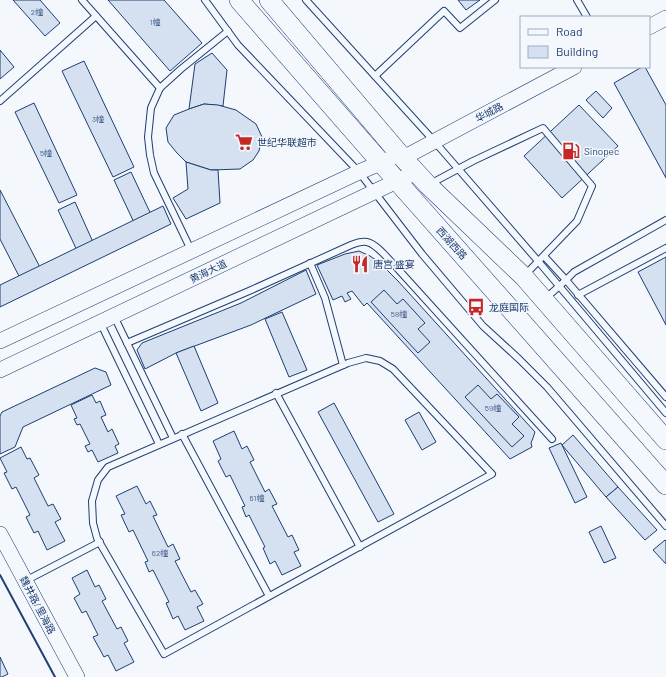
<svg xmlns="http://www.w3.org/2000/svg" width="666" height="677" font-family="Barlow,'Noto Sans SC',sans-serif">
<rect width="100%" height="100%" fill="#f4f7fb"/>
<g fill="#d5e0f0" stroke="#1d3f73">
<polygon points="13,0 40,0 60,23 45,36"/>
<polygon points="108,0 164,0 202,43 170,71"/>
<polygon points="458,0 480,0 466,10"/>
<polygon points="0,50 14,67 0,79"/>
<polygon points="212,53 227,70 223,106 204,104 189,109 195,64"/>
<polygon points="84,61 134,167 113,177 62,71"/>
<polygon points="642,67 645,67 666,105 666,178 614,83"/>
<polygon points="596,91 612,108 603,118 586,100"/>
<polygon points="34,103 77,195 59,203 15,112"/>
<polygon points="204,104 218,105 236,110 256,124 262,137 259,151 253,160 240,169 211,170 186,162 177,153 168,142 166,128 174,115 189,109"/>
<polygon points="579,105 618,146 562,198 524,156"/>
<polygon points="186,162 211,170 218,170 220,203 186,219 173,198 188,189"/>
<polygon points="131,172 155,223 138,231 114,180"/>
<polygon points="0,190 43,273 23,284 0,239"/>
<polygon points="75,202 97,251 81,259 58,210"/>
<polygon points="163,206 171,224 0,307 0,285"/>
<polygon points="359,251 370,256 379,262 398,281 535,432 533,438 531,443 532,447 510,459 367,303 364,306 352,291 347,293 351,299 345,302 342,296 333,300 317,265 345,254"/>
<polygon points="666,257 666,325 638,272"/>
<polygon points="306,270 316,294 251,325 176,353 145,369 137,350 142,343 241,303"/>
<polygon points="384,290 397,304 403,299 425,323 418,329 430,342 418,353 371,302"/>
<polygon points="282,312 307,370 289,377 265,319"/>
<polygon points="194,346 218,403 201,411 176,353"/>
<polygon points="95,368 106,372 111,385 23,427 15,447 0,454 0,416 2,412"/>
<polygon points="478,385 491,399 497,394 519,417 512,424 524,436 512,447 465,397"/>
<polygon points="92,395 96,403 100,401 106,415 101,417 108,432 112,429 119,444 115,446 118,453 98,462 92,450 88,452 85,446 90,444 80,424 77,425 74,419 77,418 71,405"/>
<polygon points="334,403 394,514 378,522 318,412"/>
<polygon points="419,412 436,442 422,450 405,420"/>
<polygon points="234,431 242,449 247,446 254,460 250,462 265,492 269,489 277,504 272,506 288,537 292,535 299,550 294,552 301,566 282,575 275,561 270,564 263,548 265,547 249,515 246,517 242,507 245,506 230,475 226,477 218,461 221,459 213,441"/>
<polygon points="573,435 618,487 606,497 562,445"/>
<polygon points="561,443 587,497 575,503 549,448"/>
<polygon points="21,447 27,459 30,458 39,475 34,478 48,506 53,504 61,519 55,522 65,541 47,550 38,531 34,533 26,517 30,515 16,487 12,489 4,473 7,472 0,458"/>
<polygon points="137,486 146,504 150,501 157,515 153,516 168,547 173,544 180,559 175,561 191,592 195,590 203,604 197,607 204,621 185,630 178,616 173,619 166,603 169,602 153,570 149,572 145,562 148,561 133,530 129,532 121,515 125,514 116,496"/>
<polygon points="618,487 657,530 645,540 606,497"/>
<polygon points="601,526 616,558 604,563 589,532"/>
<polygon points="665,540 666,541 666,564 653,550"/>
<polygon points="87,570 95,587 99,585 106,599 102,601 117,629 121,627 128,641 124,643 134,662 116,671 108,655 104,657 93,637 98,635 86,611 82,613 74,598 80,594 72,578"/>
<polygon points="0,657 8,674 2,677 0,677"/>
</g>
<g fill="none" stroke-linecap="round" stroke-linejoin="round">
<g stroke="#1d3f73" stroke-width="8">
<g id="service">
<polyline points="82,0 160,88 151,108 148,137 150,155 154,173 191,250"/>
<polyline points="205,0 238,45 359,172 422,254 483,326 519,359 547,387 666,526"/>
<polyline points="306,0 434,141 538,261 666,413"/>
<polyline points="577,0 587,17"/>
<polyline points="375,76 444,11 460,28 495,0"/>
<polyline points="160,88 181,69 228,31"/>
<polyline points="0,101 96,16"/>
<polyline points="430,184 473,161 543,128 592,186 577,221 525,275"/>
<polyline points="544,256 566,280 574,272 666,220"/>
<polyline points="310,263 325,298 343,365"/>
<polyline points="578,295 666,248"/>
<polyline points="546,298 566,280 666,397"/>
<polyline points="114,316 173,438"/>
<polyline points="100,322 159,444"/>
<path d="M127,343L249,291L351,245C356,243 361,241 367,242C377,244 389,260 397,268L552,439"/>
<polygon points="366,358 380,361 393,369 492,474 164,654 97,538 93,523 92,501 98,480 108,467 348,363"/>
<polyline points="276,393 360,547"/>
<polyline points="182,434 269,596"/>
<polyline points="25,581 100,542"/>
</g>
</g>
<g stroke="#1d3f73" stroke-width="16">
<g id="tertiary">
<polyline points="649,27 666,18"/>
<polyline points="403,158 574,67"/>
<polyline points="0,341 359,172 390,159"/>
<polyline points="0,370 397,181 417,172"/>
<polyline points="0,534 77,677"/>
</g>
</g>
<g stroke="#1d3f73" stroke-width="20">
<g id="primary">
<polyline points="239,0 397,181 666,485"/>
<polyline points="269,0 403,158 428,185 524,277 666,440"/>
</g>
</g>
<use href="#service" stroke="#f4f7fb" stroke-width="6"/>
<use href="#tertiary" stroke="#f4f7fb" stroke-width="15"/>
<use href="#primary" stroke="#f4f7fb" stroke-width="19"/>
<polyline stroke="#1d3f73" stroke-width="2" points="0,575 55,677"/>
</g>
<defs>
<g id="supermarket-bare" transform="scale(1.38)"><path d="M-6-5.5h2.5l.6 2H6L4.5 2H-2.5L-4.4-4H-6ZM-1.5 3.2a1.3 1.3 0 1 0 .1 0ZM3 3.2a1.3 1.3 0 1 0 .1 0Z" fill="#c62828" stroke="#f4f7fb" stroke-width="2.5" paint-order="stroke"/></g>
<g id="fuel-bare" transform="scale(1.38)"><path d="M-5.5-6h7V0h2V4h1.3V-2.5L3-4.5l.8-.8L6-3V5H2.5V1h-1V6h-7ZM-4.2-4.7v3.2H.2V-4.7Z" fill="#c62828" stroke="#f4f7fb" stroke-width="2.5" paint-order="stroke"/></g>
<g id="restaurant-bare" transform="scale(1.38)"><path d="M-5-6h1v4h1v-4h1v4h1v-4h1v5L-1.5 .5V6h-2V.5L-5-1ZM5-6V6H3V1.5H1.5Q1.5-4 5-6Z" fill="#c62828" stroke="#f4f7fb" stroke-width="2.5" paint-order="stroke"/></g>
<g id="bus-bare" transform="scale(1.38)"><path d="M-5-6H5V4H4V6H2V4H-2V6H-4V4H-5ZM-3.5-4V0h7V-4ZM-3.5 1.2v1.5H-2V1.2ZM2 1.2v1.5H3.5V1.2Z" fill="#c62828" stroke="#f4f7fb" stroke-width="2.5" paint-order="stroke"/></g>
</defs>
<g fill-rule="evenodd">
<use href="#supermarket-bare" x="244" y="142"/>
<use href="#fuel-bare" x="571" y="151"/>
<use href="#restaurant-bare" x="360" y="264"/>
<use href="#bus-bare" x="476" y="307"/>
</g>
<g text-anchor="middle" stroke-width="3" stroke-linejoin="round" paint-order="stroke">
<g font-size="8" fill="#4b6792">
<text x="37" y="15">2幢</text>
<text x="155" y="25">1幢</text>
<text x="98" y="122">3幢</text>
<text x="46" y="156">5幢</text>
<text x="399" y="317">58幢</text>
<text x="493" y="411">59幢</text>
<text x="257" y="501">61幢</text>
<text x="160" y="556">62幢</text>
</g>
<g font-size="10" fill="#1d3f73" stroke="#f4f7fb">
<text transform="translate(489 112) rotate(-28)" y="4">华城路</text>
<text transform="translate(452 243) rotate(48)" y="4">西湖西路</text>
<text transform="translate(208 271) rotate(-26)" y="4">黄海大道</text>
<text transform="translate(38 605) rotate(62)" y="4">魏井路/里海路</text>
</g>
<g font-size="10" fill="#1d3f73" stroke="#f4f7fb" text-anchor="start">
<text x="257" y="146">世纪华联超市</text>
<text x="584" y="155">Sinopec</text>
<text x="373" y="268">唐宫·盛宴</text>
<text x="489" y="311">龙庭国际</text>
</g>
</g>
<rect x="520" y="16" width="130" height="52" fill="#f4f7fb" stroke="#9eadc5"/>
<rect x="528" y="29" width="20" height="6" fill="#f4f7fb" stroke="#9eadc5"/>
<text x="556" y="36" font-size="12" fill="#1d3f73">Road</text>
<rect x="528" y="46" width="20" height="12" fill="#d5e0f0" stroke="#9eadc5"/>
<text x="556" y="56" font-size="12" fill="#1d3f73">Building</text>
</svg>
